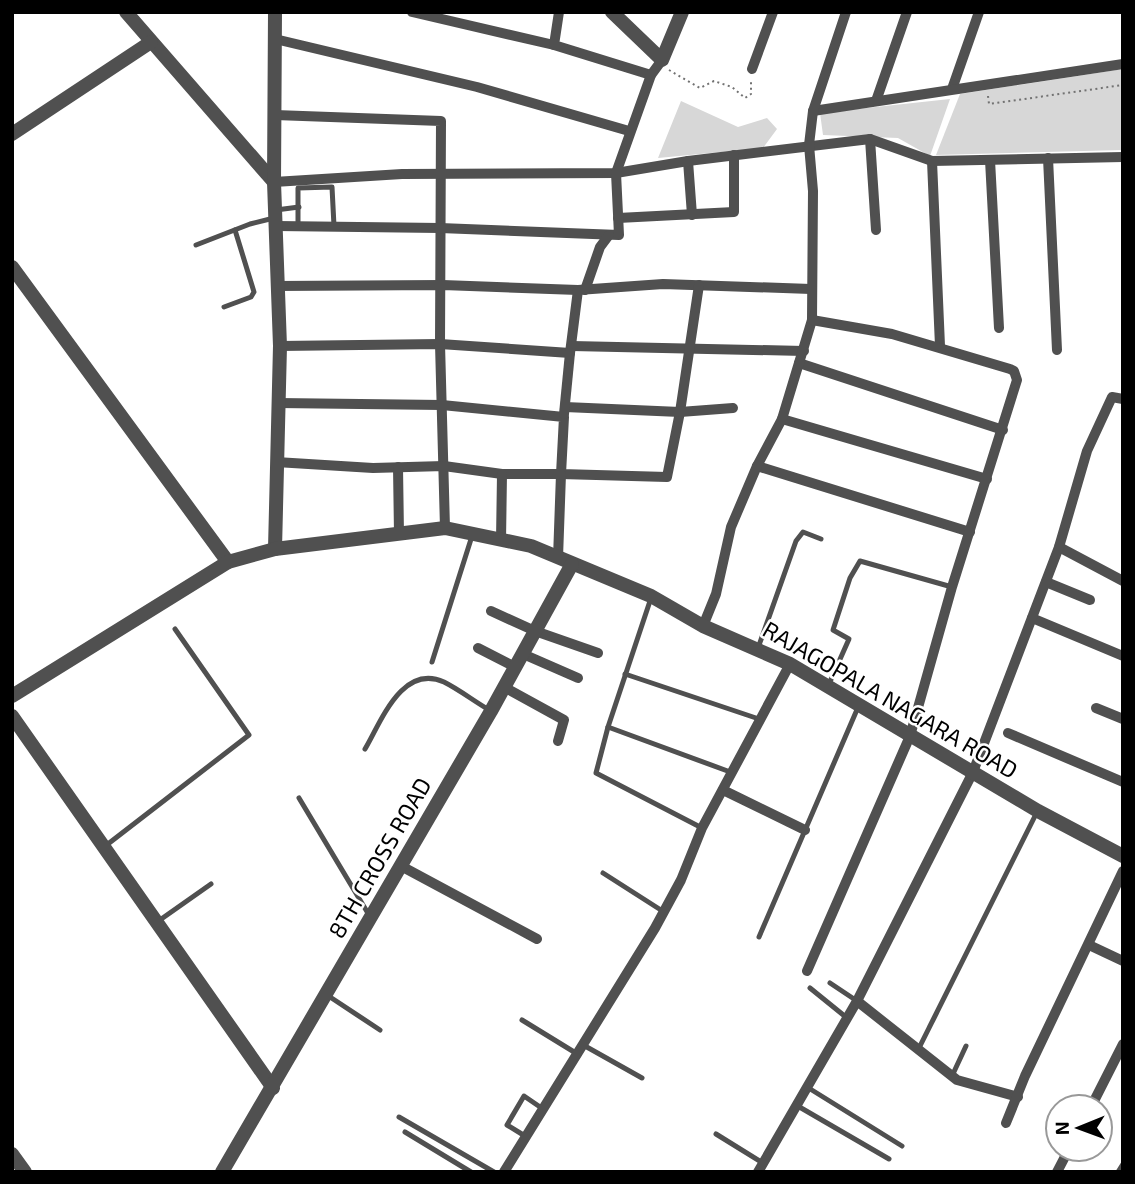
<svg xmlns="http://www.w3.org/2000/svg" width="1135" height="1184" font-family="'Exo 2',sans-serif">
<rect width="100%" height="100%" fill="#fff"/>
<g fill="#d7d7d7">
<polygon points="1123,69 1123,150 936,155 960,94"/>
<polygon points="950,99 930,156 898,138 823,135 820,113"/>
<polygon points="681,101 738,127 767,118 777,129 763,148 658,158"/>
</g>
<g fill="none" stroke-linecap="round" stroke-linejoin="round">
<g stroke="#727272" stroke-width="2" stroke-dasharray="2 3.5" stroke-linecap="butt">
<polyline points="669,70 700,88 714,81 732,87 745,98 751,94 751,79"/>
<polyline points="988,96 989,104 1123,85"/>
</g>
<g stroke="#505050" stroke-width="5">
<polyline points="276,210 299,207"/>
<polyline points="298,226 298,188 332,187 334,226"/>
<polyline points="196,245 250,224 274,218"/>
<polyline points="224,307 251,297 254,292 235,230"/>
<polyline points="651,598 608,727 733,773"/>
<polyline points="758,648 796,541 803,532 821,539"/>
<polyline points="432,662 472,536"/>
<polyline points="625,674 759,719"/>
<polyline points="829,684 849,639 833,630 850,578 860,561 952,587"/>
<polyline points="608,727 596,773 702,828"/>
<path d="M365,749C381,722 402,663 444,682C460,690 475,702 491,711"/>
<polyline points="299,798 369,915"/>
<polyline points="104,847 249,735 175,629"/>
<polyline points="603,873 664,912"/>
<polyline points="157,922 211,884"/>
<polyline points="759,937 859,705"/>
<polyline points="830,983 857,1001"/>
<polyline points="810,988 847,1018"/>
<polyline points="327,995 380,1030"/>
<polyline points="522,1020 579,1055"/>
<polyline points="585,1046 642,1078"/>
<polyline points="918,1050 1037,812"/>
<polyline points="952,1076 966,1046"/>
<polyline points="807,1087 902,1146"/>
<polyline points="796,1105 889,1159"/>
<polyline points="399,1117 494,1172"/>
<polyline points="405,1132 471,1172"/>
<polyline points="716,1134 763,1163"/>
<polyline points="525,1136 507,1125 524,1096 543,1109"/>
<polyline points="1118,1172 1123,1164"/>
</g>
<g stroke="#505050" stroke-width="10">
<polyline points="412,12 554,45"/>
<polyline points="559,12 554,45 651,75"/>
<polyline points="275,39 477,87 629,131"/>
<polyline points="752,69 773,12"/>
<polyline points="952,89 979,12"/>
<polyline points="876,101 907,12"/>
<polyline points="813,111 1123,64"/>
<polyline points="275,115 441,121 440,344 445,528"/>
<polyline points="870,139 876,230"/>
<polyline points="1048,158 1057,350"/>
<polyline points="990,160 999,328"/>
<polyline points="688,161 692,215"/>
<polyline points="932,161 940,346"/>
<polyline points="274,182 402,174 616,173 688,161 870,139 932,161 1123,157"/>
<polyline points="618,218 734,212 734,155"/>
<polyline points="277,226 440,228 619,235 616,173 651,75 662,60"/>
<polyline points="276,286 443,285 578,290 663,284 811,289"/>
<polyline points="585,290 600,247 609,235"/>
<polyline points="280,346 440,344 570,353 578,290"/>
<polyline points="572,346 804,351"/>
<polyline points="799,363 1003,430"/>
<polyline points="278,403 442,405 564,417 561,474 667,477 680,412 699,285"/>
<polyline points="565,407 680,412 733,408"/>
<polyline points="564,414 570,353"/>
<polyline points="782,419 987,479"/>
<polyline points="276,462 373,468 444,466 502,474 561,474 558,558"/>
<polyline points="757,466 970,532"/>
<polyline points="398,467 399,534"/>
<polyline points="501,541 502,474"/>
<polyline points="1059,547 1123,581"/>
<polyline points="1046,582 1090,600"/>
<polyline points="491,611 535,631 598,653"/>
<polyline points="1032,618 1123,656"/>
<polyline points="703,626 716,594 731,527 757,466 782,419 812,320 813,191 809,145 813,111 846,12"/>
<polyline points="478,648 515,667"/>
<polyline points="523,654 578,678"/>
<polyline points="504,687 564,720 558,741"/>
<polyline points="1096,708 1123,719"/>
<polyline points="1008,733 1123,782"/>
<polyline points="723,790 805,830"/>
<polyline points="401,866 537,939"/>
<polyline points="1089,945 1123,961"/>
<polyline points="807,971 910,736 952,587 1017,380 1014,371 1010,369 892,334 812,320"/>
<polyline points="857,1001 957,1080 1018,1097"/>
<polyline points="1091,1107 1123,1044"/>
<polyline points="1006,1123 1025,1076 1123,871"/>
<polyline points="504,1172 655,928 681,880 702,828 790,664"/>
<polyline points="758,1172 857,1001 973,772 1059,547 1087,451 1112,397 1123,399"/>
<polyline points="1057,1172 1069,1149"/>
</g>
<g stroke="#505050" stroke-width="14">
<polyline points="126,12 274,182"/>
<polyline points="612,12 662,60 682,12"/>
<polyline points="12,134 151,42"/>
<polyline points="12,267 228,562"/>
<polyline points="275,549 280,346 274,182 275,12"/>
<polyline points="12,696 228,562 275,549 445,528 531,546 651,596 703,626 790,664 1038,811 1123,856"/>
<polyline points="12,716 273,1088"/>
<polyline points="12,1154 25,1172"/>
<polyline points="222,1172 491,711 572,564"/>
</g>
</g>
<g text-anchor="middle" stroke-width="5" stroke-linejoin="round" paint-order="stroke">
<g font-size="23" fill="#000" stroke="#fff">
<text transform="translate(890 700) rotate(30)" y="8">RAJAGOPALA NAGARA ROAD</text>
<text transform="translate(380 858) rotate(-60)" y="8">8TH CROSS ROAD</text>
</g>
</g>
<rect width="1135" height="1184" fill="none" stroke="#000000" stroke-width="28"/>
<g transform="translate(1079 1128) rotate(269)"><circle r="33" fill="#ffffff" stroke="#999999" stroke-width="2"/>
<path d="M0-5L12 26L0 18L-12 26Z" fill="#000000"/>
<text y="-10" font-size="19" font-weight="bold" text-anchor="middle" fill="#000000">N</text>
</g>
</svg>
